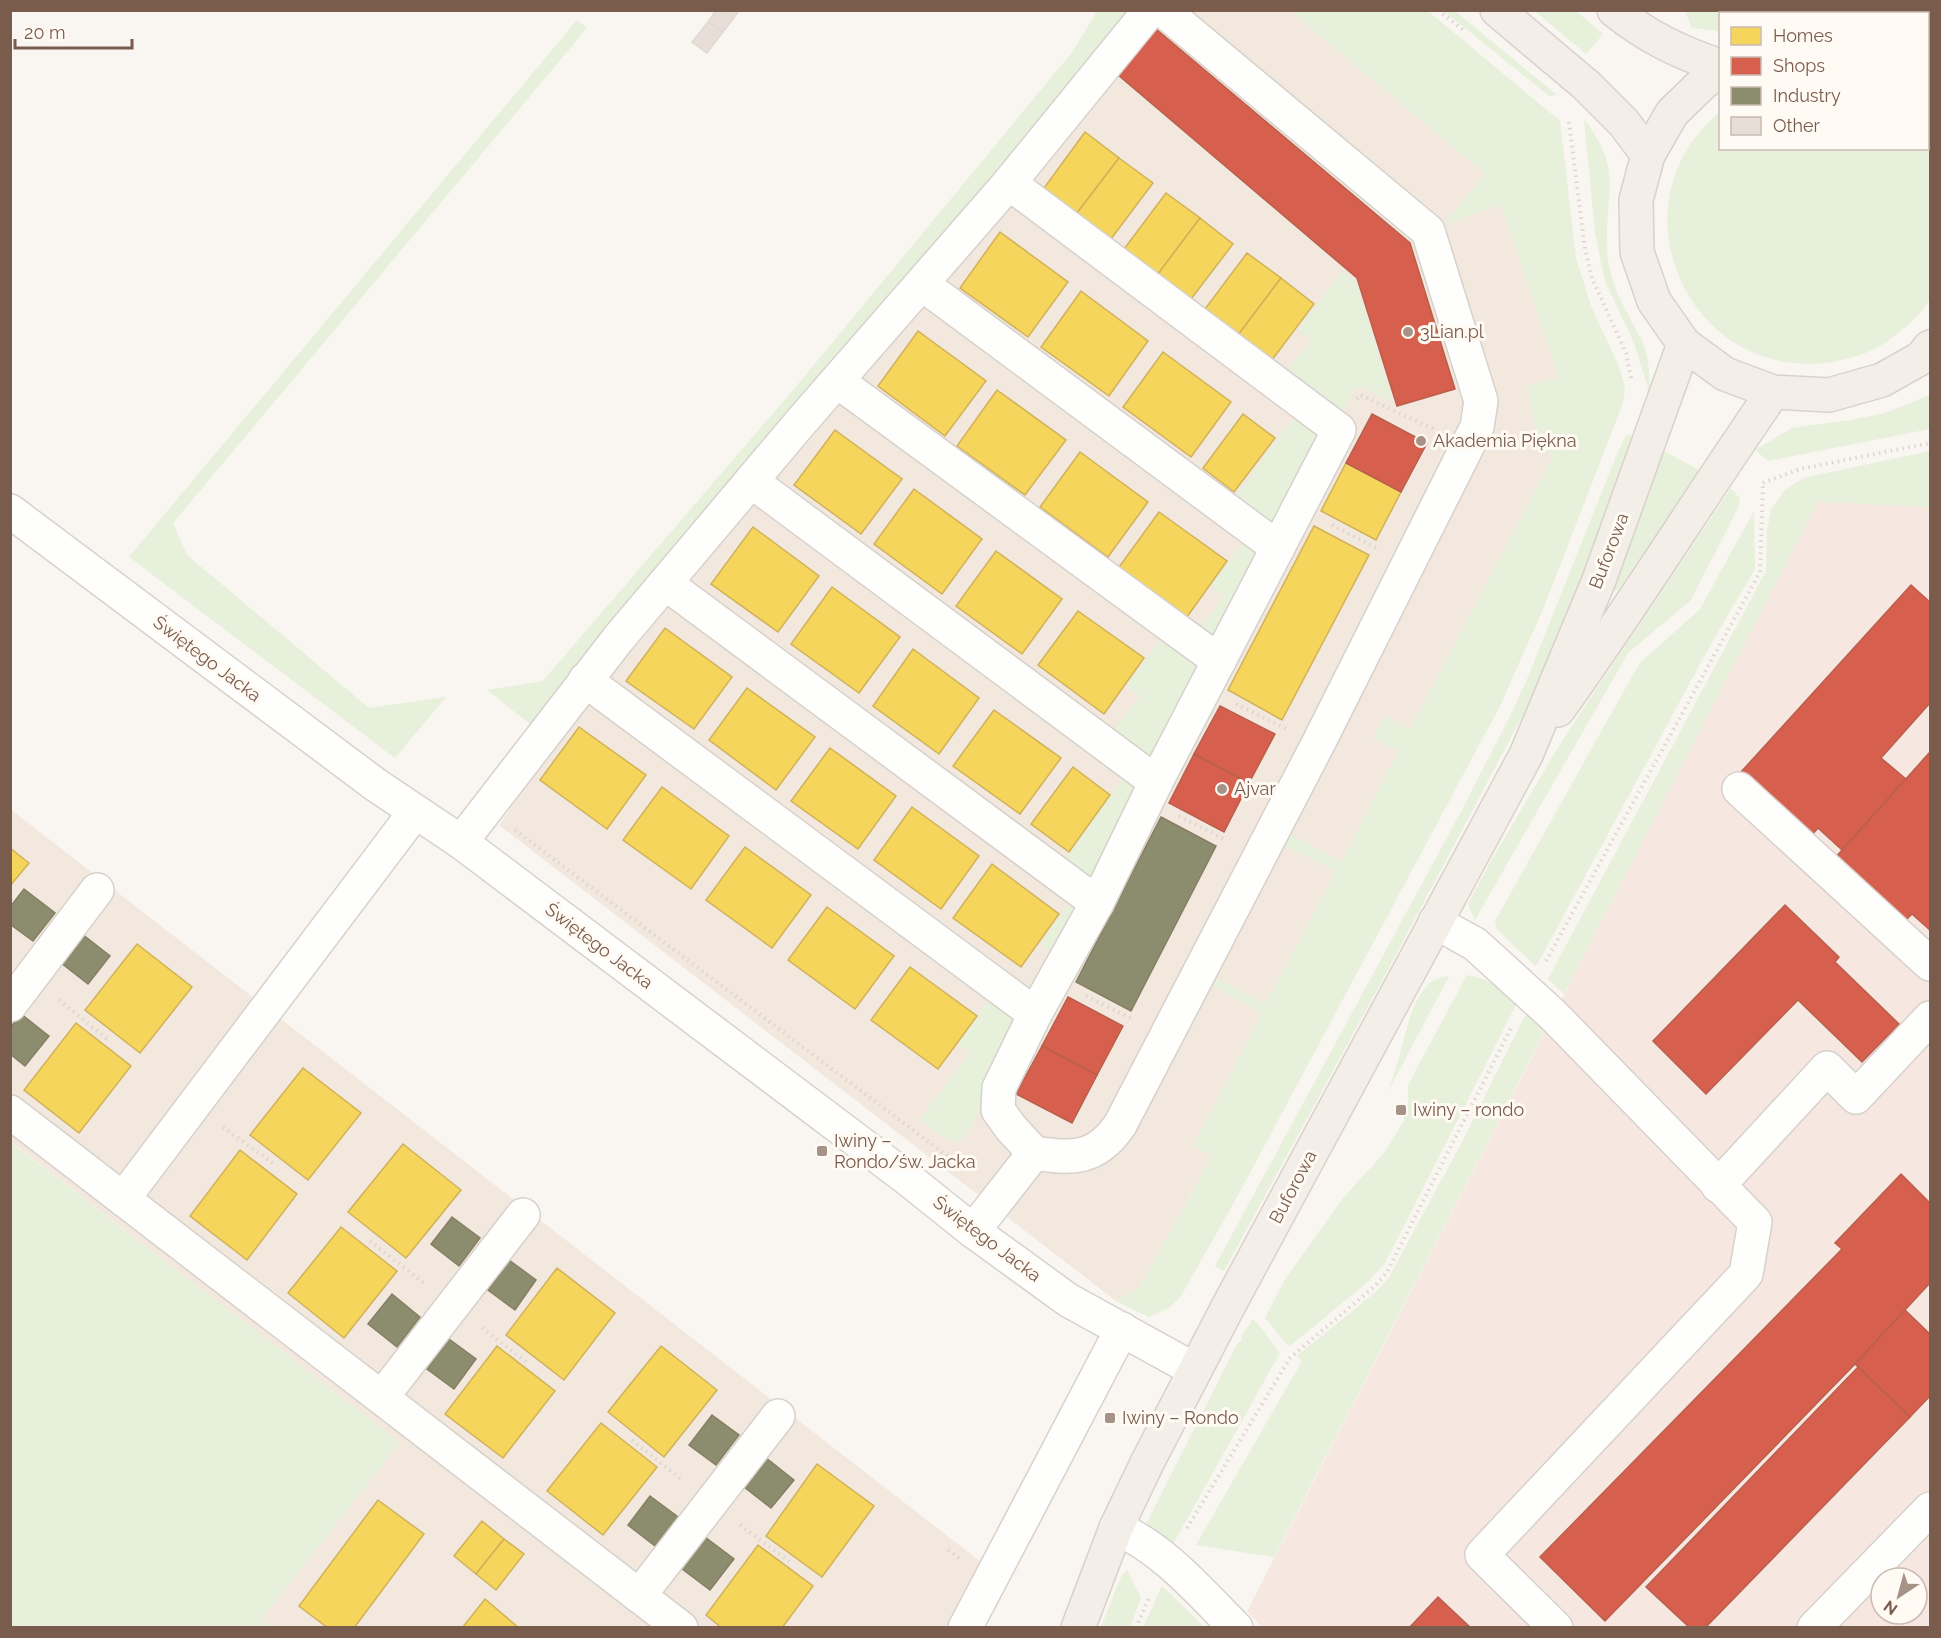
<svg xmlns="http://www.w3.org/2000/svg" width="1941" height="1638" font-family="Raleway,sans-serif">
<rect width="100%" height="100%" fill="#f9f5f0"/>
<g fill="#f2e8de">
<polygon points="1135,11 1403,11 1491,89 1583,411 1269,1052 1140,1287 1116,1301 499,825 561,739 942,238"/>
<polygon points="10,809 981,1562 947,1627 271,1628 261,1619 399,1442 11,1142"/>
</g>
<path fill="#f6e8e1" fill-rule="evenodd" d="M1818,501L1930,507V1627L1263,1628L1247,1611ZM1881,1578H1917V1614H1881Z"/>
<g fill="#e7f0db">
<polygon points="1690,10 1834,10 1834,11 1830,14 1720,14 1720,31 1692,28 1685,11"/>
<polygon points="1097,11 1135,11 530,724 487,690 543,681 804,377 1073,51"/>
<polygon points="1291,11 1428,11 1560,121 1576,258 1591,306 1620,369 1625,388 1623,403 1544,607 1500,706 1237,1197 1181,1296 1169,1308 1149,1317 1116,1301 1140,1287 1212,1156 1193,1146 1262,1013 1213,986 1217,979 1266,1003 1336,871 1284,845 1290,834 1341,862 1398,752 1373,739 1384,716 1410,729 1553,456 1539,447 1527,386 1559,377 1500,204 1447,224 1447,220 1485,174"/>
<polygon points="1444,11 1455,11 1557,95 1549,96"/>
<polygon points="1535,11 1576,11 1603,34 1586,54"/>
<polygon points="577,20 587,28 173,523 187,555 369,708 446,697 395,758 129,557"/>
<path d="M1720,112V148H1928V143L1930,147C1930,183 1930,219 1930,256C1930,267 1933,287 1930,297C1927,310 1905,328 1894,336C1877,351 1854,358 1832,362C1689,384 1608,204 1720,112Z"/>
<path d="M1584,119C1596,135 1607,153 1609,173C1612,207 1601,239 1611,274C1617,299 1631,318 1642,341C1649,356 1650,375 1649,391L1634,343L1605,281L1595,233Z"/>
<polygon points="1342,271 1355,281 1393,402 1362,387 1355,390 1341,415 1279,381 1311,341 1298,330"/>
<polygon points="1930,395 1930,429 1768,461 1755,450 1792,428 1851,420 1885,413"/>
<polygon points="1295,416 1316,431 1323,441 1277,532 1229,505"/>
<polygon points="1629,435 1639,436 1549,656 1524,713 1391,964 1224,1271 1215,1266 1464,806 1512,712 1528,677 1617,454 1626,436"/>
<polygon points="1664,451 1699,470 1619,589 1615,591 1608,583"/>
<polygon points="1930,451 1930,507 1818,502 1564,994 1548,979 1766,571 1767,531 1771,510 1784,491 1803,478"/>
<polygon points="1731,488 1740,499 1738,508 1691,600 1628,653 1475,920 1468,904 1492,859 1565,736"/>
<polygon points="1754,511 1755,569 1711,644 1538,963 1535,966 1497,929 1495,921 1639,664 1700,609"/>
<polygon points="1245,539 1258,549 1224,642 1193,638 1224,596 1210,587"/>
<polygon points="1162,638 1197,664 1203,673 1155,766 1109,737 1140,696 1127,685"/>
<polygon points="1127,774 1143,789 1094,880 1061,863"/>
<polygon points="1076,895 1082,905 1043,988 1020,995 1053,954 1041,943"/>
<path d="M1467,975C1487,978 1503,988 1517,1003L1385,1263L1370,1280L1289,1347L1265,1318L1284,1281L1343,1198L1385,1152L1404,1120L1408,1102V1086L1418,1066Z"/>
<path d="M1449,976L1388,1092C1393,1076 1399,1060 1403,1043C1408,1024 1412,1004 1425,988C1431,980 1440,977 1449,976Z"/>
<polygon points="993,994 1015,1011 1020,1032 967,1135 957,1141 946,1139 920,1119 969,1053 957,1043"/>
<polygon points="1532,1012 1548,1025 1274,1557 1196,1545 1302,1361 1297,1356 1378,1290 1389,1277 1462,1142 1524,1017"/>
<polygon points="10,1142 400,1442 262,1619 271,1627 11,1627"/>
<polygon points="1253,1319 1259,1325 1280,1353 1168,1553 1141,1534 1236,1346 1242,1340 1241,1337"/>
<polygon points="1127,1570 1141,1598 1130,1627 1101,1627 1121,1577"/>
<polygon points="1162,1586 1204,1627 1143,1627"/>
</g>
<g fill="#f6d55c" stroke="#d1b158" stroke-width="1.5">
<polygon points="1085,132 1119,158 1077,213 1044,188"/>
<polygon points="1119,158 1153,183 1111,239 1077,213"/>
<polygon points="1166,193 1200,218 1158,274 1124,249"/>
<polygon points="1200,218 1233,244 1191,299 1158,274"/>
<polygon points="1000,232 1068,282 1028,337 960,288"/>
<polygon points="1247,253 1281,278 1238,335 1205,309"/>
<polygon points="1281,278 1314,304 1272,360 1238,335"/>
<polygon points="1081,291 1148,341 1109,396 1041,347"/>
<polygon points="918,331 986,381 945,436 878,386"/>
<polygon points="1163,352 1231,402 1191,457 1123,407"/>
<polygon points="997,390 1066,440 1025,495 957,446"/>
<polygon points="1243,414 1275,438 1234,492 1203,468"/>
<polygon points="835,430 902,479 861,534 794,485"/>
<polygon points="1080,452 1148,502 1108,557 1040,507"/>
<polygon points="1346,463 1401,492 1376,540 1321,511"/>
<polygon points="914,489 982,539 942,594 874,544"/>
<polygon points="1159,512 1227,561 1187,617 1119,567"/>
<polygon points="1314,526 1369,555 1282,720 1228,690"/>
<polygon points="753,527 819,576 778,632 711,584"/>
<polygon points="996,551 1062,599 1022,654 956,606"/>
<polygon points="832,587 900,637 859,693 791,644"/>
<polygon points="1078,611 1144,658 1104,714 1038,665"/>
<polygon points="665,628 732,677 694,729 626,681"/>
<polygon points="913,649 979,698 939,754 873,706"/>
<polygon points="747,688 815,737 776,790 709,740"/>
<polygon points="994,710 1061,758 1020,814 953,766"/>
<polygon points="579,727 646,775 607,829 540,780"/>
<polygon points="830,748 896,796 858,849 791,801"/>
<polygon points="1073,767 1110,795 1069,852 1031,824"/>
<polygon points="662,787 729,836 691,889 623,840"/>
<polygon points="912,807 979,856 941,909 874,860"/>
<polygon points="745,847 811,895 772,948 706,900"/>
<polygon points="10,848 29,863 10,886"/>
<polygon points="992,864 1059,914 1021,967 953,918"/>
<polygon points="827,907 894,956 855,1009 788,960"/>
<polygon points="137,944 192,987 140,1053 85,1010"/>
<polygon points="910,967 977,1016 938,1069 871,1020"/>
<polygon points="76,1023 131,1066 79,1133 24,1090"/>
<polygon points="303,1068 361,1113 308,1180 250,1135"/>
<polygon points="403,1144 461,1190 406,1258 348,1212"/>
<polygon points="240,1150 297,1194 247,1260 190,1216"/>
<polygon points="341,1227 397,1271 344,1338 288,1293"/>
<polygon points="557,1268 615,1313 564,1380 506,1335"/>
<polygon points="497,1346 555,1391 503,1458 445,1414"/>
<polygon points="661,1346 717,1390 664,1457 608,1412"/>
<polygon points="601,1423 657,1467 603,1535 547,1491"/>
<polygon points="817,1464 874,1506 822,1577 766,1536"/>
<polygon points="378,1500 424,1534 354,1628 328,1628 299,1606"/>
<polygon points="482,1521 504,1539 476,1574 454,1556"/>
<polygon points="504,1539 524,1554 496,1590 476,1574"/>
<polygon points="758,1545 813,1586 782,1628 722,1628 706,1615"/>
<polygon points="485,1599 519,1628 462,1628"/>
</g>
<g fill="#d6604d" stroke="#ba5f4d" stroke-width="1.5">
<polygon points="1156,29 1410,243 1455,389 1397,406 1357,278 1118,75"/>
<polygon points="1372,414 1427,443 1401,492 1346,463"/>
<polygon points="1911,585 1930,602 1930,703 1881,758 1906,779 1842,850 1818,828 1811,836 1741,772"/>
<polygon points="1220,706 1275,734 1249,783 1194,754"/>
<polygon points="1930,752 1930,930 1912,914 1904,922 1834,859"/>
<polygon points="1194,754 1249,783 1224,832 1169,803"/>
<polygon points="1785,905 1839,957 1835,962 1899,1024 1862,1062 1798,1000 1706,1094 1653,1041"/>
<polygon points="1068,997 1123,1026 1097,1075 1042,1046"/>
<polygon points="1042,1046 1097,1075 1072,1123 1016,1094"/>
<polygon points="1901,1174 1930,1203 1930,1283 1855,1364 1605,1621 1540,1557 1842,1249 1835,1243"/>
<polygon points="1905,1310 1930,1334 1930,1396 1910,1417 1855,1364"/>
<polygon points="1858,1367 1910,1417 1705,1628 1690,1628 1646,1587"/>
<polygon points="1438,1597 1471,1628 1409,1628"/>
</g>
<g fill="#8c8c6e" stroke="#877e64" stroke-width="1.5">
<polygon points="1161,817 1216,846 1131,1011 1076,982"/>
<polygon points="24,889 55,913 33,941 10,924 10,907"/>
<polygon points="82,934 110,956 88,984 60,962"/>
<polygon points="21,1014 49,1036 25,1066 10,1054 10,1028"/>
<polygon points="452,1217 480,1238 459,1266 431,1244"/>
<polygon points="509,1260 536,1280 515,1310 488,1290"/>
<polygon points="392,1294 420,1317 397,1347 368,1324"/>
<polygon points="449,1339 476,1359 454,1389 427,1369"/>
<polygon points="712,1415 739,1435 716,1465 689,1445"/>
<polygon points="765,1457 794,1480 771,1508 743,1486"/>
<polygon points="650,1496 678,1517 655,1546 628,1525"/>
<polygon points="705,1537 734,1559 710,1590 681,1568"/>
</g>
<g fill="#e6ded7" stroke="#e2d8d2" stroke-width="1.5">
<polygon points="716,10 739,10 739,11 723,32 708,22"/>
<polygon points="708,22 723,32 707,53 692,42"/>
</g>
<g fill="none" stroke-linecap="round" stroke-linejoin="round">
<g stroke="#d7d1cb" stroke-width="36">
<g id="minor">
<polyline points="1009,183 1339,430 1156,782 1097,903 1035,1014 999,1088 998,1110 1011,1128 1034,1153"/>
<polyline points="922,284 1278,548"/>
<polyline points="837,381 1219,661"/>
<polyline points="751,481 1156,782"/>
<polyline points="10,511 376,785 461,842 908,1179 973,1231 1068,1300 1195,1370"/>
<polyline points="665,583 1097,903"/>
<polyline points="585,680 1035,1014"/>
<polyline points="1739,789 1930,964"/>
<polyline points="461,842 618,639 800,423 1009,183 1150,10"/>
<polyline points="1435,922 1475,944 1553,1015 1755,1222 1746,1274 1482,1555 1556,1628"/>
<polyline points="10,1005 97,890"/>
<polyline points="10,1112 681,1628"/>
<polyline points="1718,1186 1827,1068 1856,1097 1930,1018"/>
<polyline points="123,1199 415,812"/>
<path d="M973,1231L1034,1153C1072,1159 1096,1160 1120,1125L1319,742L1477,427L1481,401L1428,231L1163,10"/>
<polyline points="382,1397 523,1215"/>
<path d="M1116,1528C1163,1548 1200,1592 1236,1628"/>
<polyline points="639,1596 778,1416"/>
<polyline points="965,1628 1122,1329"/>
<polyline points="1814,1628 1930,1509"/>
</g>
</g>
<g stroke="#dad1cc" stroke-width="36">
<g id="major">
<polyline points="1497,10 1586,85 1624,123 1648,155"/>
<path d="M1614,10C1647,37 1681,53 1720,66"/>
<polyline points="1864,14 1866,10"/>
<polyline points="1720,70 1704,82 1672,113 1648,155 1636,200 1637,252 1654,301 1684,344 1725,374 1773,392 1829,395 1882,380 1921,358 1930,347"/>
<polyline points="1928,96 1930,99"/>
<path d="M1558,710C1633,606 1700,497 1773,392"/>
<polyline points="1078,1628 1116,1528 1147,1463 1230,1303 1526,755 1599,580 1684,344"/>
</g>
</g>
<g stroke="#dcd5d0" stroke-width="4" stroke-dasharray="1.5 4.5" stroke-linecap="butt">
<polyline points="1438,10 1466,32"/>
<polyline points="1569,122 1585,249 1592,278 1626,353 1631,378"/>
<polyline points="1357,399 1360,395 1436,430"/>
<polyline points="1763,483 1800,469 1930,443"/>
<polyline points="1332,525 1376,548"/>
<polyline points="1236,704 1286,729"/>
<polyline points="1179,816 1226,840"/>
<polyline points="515,830 958,1164 978,1164"/>
<polyline points="1546,961 1760,572 1763,483"/>
<polyline points="1086,996 1133,1019"/>
<polyline points="59,1000 107,1039"/>
<polyline points="223,1127 274,1164"/>
<polyline points="370,1241 424,1283"/>
<polyline points="482,1328 529,1364"/>
<polyline points="632,1440 682,1480"/>
<polyline points="740,1525 790,1562"/>
<polyline points="1187,1528 1290,1358 1376,1285 1387,1272 1512,1026"/>
<polyline points="948,1550 960,1559"/>
<polyline points="1136,1628 1150,1595"/>
</g>
<use href="#minor" stroke="#fefefd" stroke-width="33"/>
<use href="#major" stroke="#f3eee8" stroke-width="33"/>
</g>
<g fill="#a69286" stroke="#fffaf3" stroke-width="2">
<circle cx="1408" cy="332" r="6"/>
<circle cx="1421" cy="441" r="6"/>
<circle cx="1222" cy="789" r="6"/>
<rect x="1395" y="1104" width="12" height="12" rx="3"/>
<rect x="816" y="1145" width="12" height="12" rx="3"/>
<rect x="1104" y="1412" width="12" height="12" rx="3"/>
</g>
<g text-anchor="middle" stroke-width="6" stroke-linejoin="round" paint-order="stroke">
<g font-size="18" fill="#7a5c4d" stroke="#fffaf3" text-anchor="start">
<text x="1420" y="338">3Lian.pl</text>
<text x="1433" y="447">Akademia Piękna</text>
<text x="1234" y="795">Ajvar</text>
<text x="1413" y="1116">Iwiny – rondo</text>
<text x="834" y="1147">Iwiny –<tspan x="834" dy="21">Rondo/św. Jacka</tspan></text>
<text x="1122" y="1424">Iwiny – Rondo</text>
</g>
<g font-size="18" fill="#7a5c4d" stroke="#fffaf3">
<text transform="translate(1609 551) rotate(-69)" y="6">Buforowa</text>
<text transform="translate(207 659) rotate(37)" y="6">Świętego Jacka</text>
<text transform="translate(599 946) rotate(37)" y="6">Świętego Jacka</text>
<text transform="translate(1293 1187) rotate(-62)" y="6">Buforowa</text>
<text transform="translate(987 1239) rotate(37)" y="6">Świętego Jacka</text>
</g>
</g>
<rect width="1941" height="1638" fill="none" stroke="#7a5c4d" stroke-width="24"/>
<rect x="1719" y="12" width="210" height="138" fill="#fffaf3" stroke="#cabbb1" stroke-width="1.5"/>
<rect x="1731" y="27" width="30" height="18" fill="#f6d55c" stroke="#cabbb1" stroke-width="1.5"/>
<text x="1773" y="42" font-size="18" fill="#7a5c4d">Homes</text>
<rect x="1731" y="57" width="30" height="18" fill="#d6604d" stroke="#cabbb1" stroke-width="1.5"/>
<text x="1773" y="72" font-size="18" fill="#7a5c4d">Shops</text>
<rect x="1731" y="87" width="30" height="18" fill="#8c8c6e" stroke="#cabbb1" stroke-width="1.5"/>
<text x="1773" y="102" font-size="18" fill="#7a5c4d">Industry</text>
<rect x="1731" y="117" width="30" height="18" fill="#e6ded7" stroke="#cabbb1" stroke-width="1.5"/>
<text x="1773" y="132" font-size="18" fill="#7a5c4d">Other</text>
<g transform="translate(1899 1596) rotate(216)"><circle r="28" fill="#fffaf3" stroke="#cabbb1" stroke-width="1.5"/>
<path d="M0-4.5L10 22L0 15L-10 22Z" fill="#a69286"/>
<text y="-9" font-size="16" font-weight="bold" text-anchor="middle" fill="#7a5c4d">N</text>
</g>
<path d="M15 39v9h117v-9" fill="none" stroke="#7a5c4d" stroke-width="3"/>
<text x="24" y="39" font-size="18" fill="#7a5c4d" stroke="#fffaf3" stroke-width="4.5" paint-order="stroke">20 m</text>
</svg>
